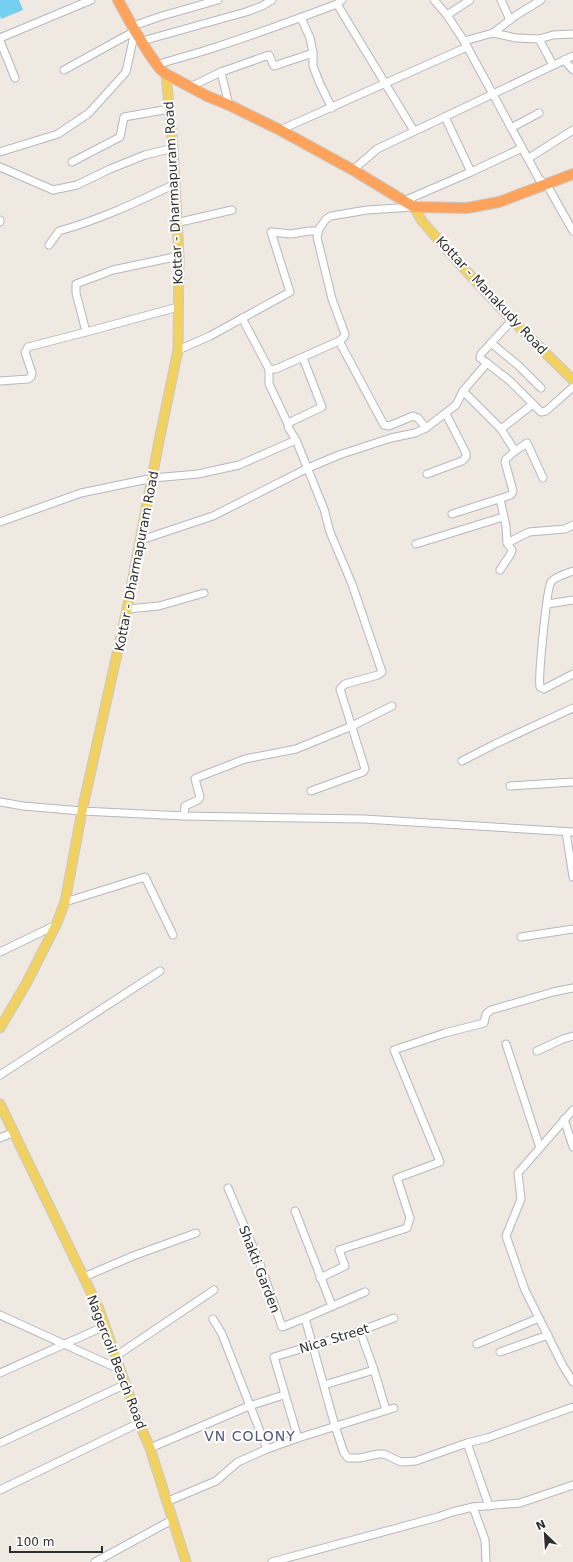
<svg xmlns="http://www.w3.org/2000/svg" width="573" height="1562" font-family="'DejaVu Sans',sans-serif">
<rect width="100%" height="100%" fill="#efe9e1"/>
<polygon fill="#75cff0" points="0,0 19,0 23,10 1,19 0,15"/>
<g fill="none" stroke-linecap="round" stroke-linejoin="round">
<g stroke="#b4b7c1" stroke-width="9">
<g id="minor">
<polyline points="342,0 337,4 414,131"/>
<polyline points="434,0 447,15 464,41 539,179 547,185 573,231"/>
<polyline points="501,0 510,20"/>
<polyline points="447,15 470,0"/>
<polyline points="301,18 310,38 313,53 313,66 320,84 332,108"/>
<polyline points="133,26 162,16 218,0"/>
<polyline points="493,33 515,16 541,0"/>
<polyline points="0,38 91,0"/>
<polyline points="539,39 553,65"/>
<polyline points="0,41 15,78"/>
<polyline points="142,41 246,12 262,6 272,0"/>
<polyline points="464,41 493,33 516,38 539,39 553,35 573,34"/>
<polyline points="564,60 573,70"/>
<path d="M157,65C177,58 196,54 216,47C257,34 297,19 337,4"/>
<polyline points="64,70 135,31"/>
<polyline points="190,87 221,72"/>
<polyline points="229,105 221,72 269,55 274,66 313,53"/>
<polyline points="445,117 471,172"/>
<polyline points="511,128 539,113"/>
<polyline points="280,130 467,47"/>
<polyline points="0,152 58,134 89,113 126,72 135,31"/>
<polyline points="529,158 573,130"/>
<polyline points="72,162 120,137 124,117 169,109"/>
<polyline points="0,167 53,190 77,185 110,169 145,155 173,148"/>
<polyline points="353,170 377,149 573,56"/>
<polyline points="404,201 471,172 522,148"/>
<polyline points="0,220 0,222"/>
<polyline points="176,223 232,210"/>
<path d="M49,245L59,231C99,220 137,202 175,184"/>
<polyline points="242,318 269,369 276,369 339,341 344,337 345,334 332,299 317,237 319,229 326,219 331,216 367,210 414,207"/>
<polyline points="86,332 76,293 76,284 113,270 179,256"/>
<polyline points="339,341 384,425 389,426 413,416 418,418 426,428"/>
<polyline points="491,343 519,366 541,388"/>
<polyline points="178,350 210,336 290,292 271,232 291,234 309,231 317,231"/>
<polyline points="303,358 322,407 290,422 288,427 296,440 324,509 330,532 352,584 382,672 378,675 345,684 340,689 365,769 363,772 311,791"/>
<polyline points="487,363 510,381 541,412 546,411 573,387"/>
<polyline points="269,369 269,384 288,424"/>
<polyline points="0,381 28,379 31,377 32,373 25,352 28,347 86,332 178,307"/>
<polyline points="501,429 533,404"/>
<polyline points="515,451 527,443 543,478"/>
<polyline points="427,474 462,461 466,457 466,453 446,414"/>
<polyline points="500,499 506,526 507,543 512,550 510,555 500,570"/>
<polyline points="452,514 508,496 511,495 513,491 505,462 506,459 515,451 501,429 463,391"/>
<polyline points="0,522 81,493 153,478 198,474 239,465 296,440"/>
<polyline points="141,540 213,516 308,468 339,455 391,438 415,433 426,428 456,405 463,391 487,363 480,358 481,354 512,320"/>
<polyline points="507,543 529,532 565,529 573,525"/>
<polyline points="416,544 503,517"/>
<path d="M573,571C566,574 556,576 551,582C547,587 538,677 540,687L544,689L573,674"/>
<polyline points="548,604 573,600"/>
<polyline points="127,609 159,606 204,593"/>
<polyline points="462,761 495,744 573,708"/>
<polyline points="510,786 573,782"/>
<polyline points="0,802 23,806 82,811 184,816 364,819 573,832"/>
<polyline points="184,816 185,806 198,800 200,797 195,779 196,778 245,759 296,749 352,726 392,706"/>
<polyline points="566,832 573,877"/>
<polyline points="65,902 145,877 173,935"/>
<polyline points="521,937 573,929"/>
<polyline points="0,952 56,925"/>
<polyline points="506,1044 540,1148"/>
<polyline points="537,1051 563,1039 573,1036"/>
<polyline points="0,1075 160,971"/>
<polyline points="573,1110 518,1173 521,1199 506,1236 525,1290 563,1366 573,1382"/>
<polyline points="564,1119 573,1147"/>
<polyline points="0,1138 14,1132"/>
<polyline points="228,1188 259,1261 282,1327 305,1318 365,1292"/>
<polyline points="295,1211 332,1306"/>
<polyline points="84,1277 133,1256 196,1233"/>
<polyline points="320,1278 345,1266 339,1250 407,1228 410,1218 397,1178 440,1162 394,1050 445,1033 484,1023 486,1014 491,1010 553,992 573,988"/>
<polyline points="0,1315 121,1370"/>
<polyline points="305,1318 335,1426 344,1453 348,1458 360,1458 378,1454 384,1454 401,1462 416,1461 467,1443 487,1438 573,1407"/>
<polyline points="213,1319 222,1334 267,1449"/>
<polyline points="360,1331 374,1370 386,1410"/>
<polyline points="477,1344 539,1318"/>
<polyline points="500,1352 548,1335"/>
<polyline points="116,1356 214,1290"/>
<polyline points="0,1373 105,1326"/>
<polyline points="324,1385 374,1370"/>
<polyline points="298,1438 274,1357 360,1331 394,1318"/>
<polyline points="0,1443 126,1384"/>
<polyline points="467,1443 489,1506"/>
<polyline points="150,1448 249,1406 284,1395"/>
<polyline points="0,1490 139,1423"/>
<polyline points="166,1502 216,1481 238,1462 267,1449 298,1438 394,1408"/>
<polyline points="473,1507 485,1540 486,1562"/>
<polyline points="95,1562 172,1520"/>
<polyline points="272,1562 438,1517 452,1512 473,1507 520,1503 573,1485"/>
</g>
</g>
<g stroke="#c9c9c9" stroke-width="11">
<g id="major">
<polyline points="414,207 422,221 456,260 512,320 573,380"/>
<polyline points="0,1028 26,984 56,925 65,902 82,811 127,609 159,441 178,350 179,256 173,148 166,74"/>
<polyline points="0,1104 99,1309 139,1423 150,1448 186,1562"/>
</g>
</g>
<g stroke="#c9c9c9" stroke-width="12">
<polyline id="highway" points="118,0 135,31 150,55 160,69 166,74 207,96 229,105 280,130 353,170 414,207 467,208 499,202 573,174"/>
</g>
<use href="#minor" stroke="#fff" stroke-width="7"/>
<use href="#major" stroke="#f2d163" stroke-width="9"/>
<use href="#highway" stroke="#ffa35c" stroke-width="10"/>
</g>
<g text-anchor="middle" stroke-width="4" stroke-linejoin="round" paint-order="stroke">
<g font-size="13" fill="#2e2e2e" stroke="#fff">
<text transform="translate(173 193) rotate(-93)" y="5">Kottar - Dharmapuram Road</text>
<text transform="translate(492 295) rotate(47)" y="5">Kottar - Manakudy Road</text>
<text transform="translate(136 561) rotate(-79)" y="5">Kottar - Dharmapuram Road</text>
<text transform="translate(260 1269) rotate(69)" y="5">Shakti Garden</text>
<text transform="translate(334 1338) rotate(-17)" y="5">Nica Street</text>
<text transform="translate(117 1362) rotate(69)" y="5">Nagercoil Beach Road</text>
</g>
<g font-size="14" letter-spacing="1" fill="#4d5680" stroke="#fff">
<text x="250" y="1441">VN COLONY</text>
</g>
</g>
<g transform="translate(545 1534) rotate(335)" stroke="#ffffff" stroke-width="3" paint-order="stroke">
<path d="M0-3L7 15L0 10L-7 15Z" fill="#2e2e2e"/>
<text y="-6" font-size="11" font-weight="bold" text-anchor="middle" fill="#2e2e2e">N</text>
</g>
<path d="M10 1546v6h92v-6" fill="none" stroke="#2e2e2e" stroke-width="2"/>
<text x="16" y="1546" font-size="12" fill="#2e2e2e" stroke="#ffffff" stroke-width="3" paint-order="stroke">100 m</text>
</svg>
